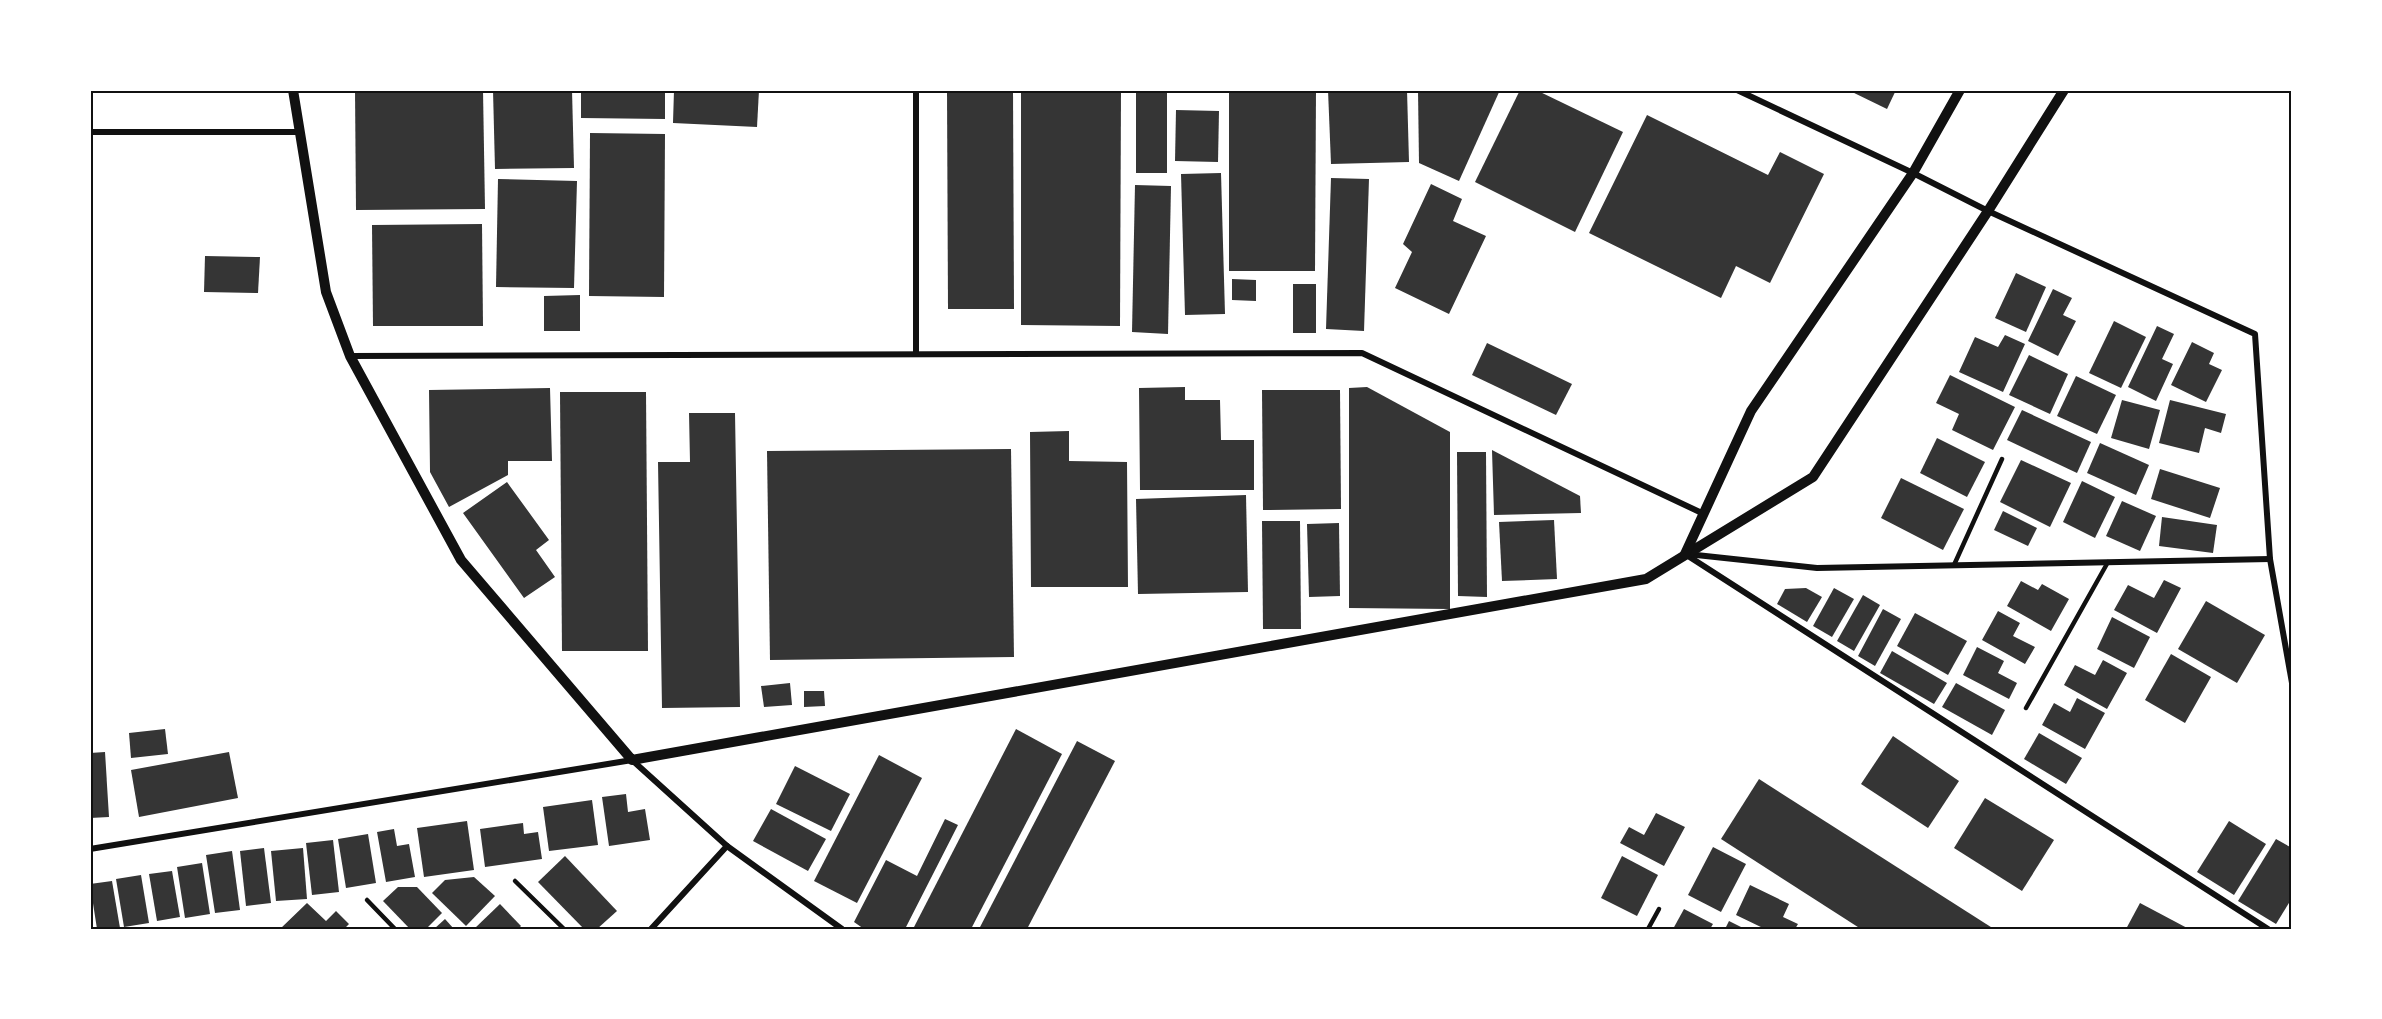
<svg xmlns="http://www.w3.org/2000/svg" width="2382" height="1019" font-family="Lato,sans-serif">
<rect width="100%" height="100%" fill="#fff"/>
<g fill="#353535">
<polygon points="355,90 483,90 485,209 356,210"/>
<polygon points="493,90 572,90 574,168 495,169"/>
<polygon points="581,90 665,90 665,119 581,118"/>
<polygon points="674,90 759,90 757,127 673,123"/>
<polygon points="947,90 1013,90 1014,309 948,309"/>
<polygon points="1021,90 1121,90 1120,326 1021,325"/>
<rect x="1136" y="90" width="31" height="83"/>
<polygon points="1229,90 1316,90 1315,271 1229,271"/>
<polygon points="1328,90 1407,90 1409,162 1331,164"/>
<polygon points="1418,90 1500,90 1459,181 1419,163"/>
<polygon points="1520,90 1536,90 1623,132 1575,232 1475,182"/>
<polygon points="1848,90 1896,90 1887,109"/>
<polygon points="1176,110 1219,111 1218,162 1175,161"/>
<polygon points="1647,115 1768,175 1780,152 1824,174 1770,283 1736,266 1721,298 1589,233"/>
<polygon points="590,133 665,134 664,297 589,296"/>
<polygon points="1221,173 1225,314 1185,315 1181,174"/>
<polygon points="1331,178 1369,179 1364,331 1326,329"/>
<polygon points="498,179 577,181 574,288 496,287"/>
<polygon points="1431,184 1462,199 1453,221 1486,236 1449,314 1395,288 1412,252 1403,244"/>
<polygon points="1135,185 1171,186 1168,334 1132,332"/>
<polygon points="482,224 483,326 373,326 372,225"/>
<polygon points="205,256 260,257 258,293 204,292"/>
<polygon points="2016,273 2046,287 2026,332 1995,318"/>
<polygon points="1232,279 1256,280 1256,301 1232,300"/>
<rect x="1293" y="284" width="23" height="49"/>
<polygon points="2053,289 2072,298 2063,315 2076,321 2058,356 2028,341"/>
<polygon points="580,295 580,331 544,331 544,296"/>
<polygon points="2114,321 2146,337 2121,388 2089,373"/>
<polygon points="2157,326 2174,334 2162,359 2173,364 2156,401 2128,387"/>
<polygon points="2005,335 2025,344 2003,392 1959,372 1975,337 1998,347"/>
<polygon points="2192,342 2214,353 2209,364 2222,370 2206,402 2171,385"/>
<polygon points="1487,343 1572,384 1556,415 1472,375"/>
<polygon points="2029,355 2068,374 2050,414 2009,395"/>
<polygon points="1950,375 2015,407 1993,450 1952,430 1959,414 1936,403"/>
<polygon points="2076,376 2116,395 2097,434 2057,416"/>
<polygon points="1185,387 1185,400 1220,400 1221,440 1254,440 1254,490 1140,490 1139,388"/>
<polygon points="1367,387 1450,432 1450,609 1349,608 1349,388"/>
<polygon points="550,388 552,461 508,461 508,475 449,507 430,472 429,390"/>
<polygon points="1262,390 1340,390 1341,509 1263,510"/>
<polygon points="560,392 646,392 648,651 562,651"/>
<polygon points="2122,400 2160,410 2149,449 2111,438"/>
<polygon points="2170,400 2226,414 2221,433 2205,428 2199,453 2159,443"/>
<polygon points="2022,410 2091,442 2077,473 2007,440"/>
<polygon points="689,413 735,413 740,707 662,708 658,462 690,462"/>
<polygon points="1069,431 1069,461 1127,462 1128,587 1031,587 1030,432"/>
<polygon points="1937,438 1985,462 1967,497 1920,473"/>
<polygon points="2100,443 2149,465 2136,495 2087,473"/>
<polygon points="1011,449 1014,657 770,660 767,451"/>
<polygon points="1492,450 1580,496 1581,513 1494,515"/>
<polygon points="1457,452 1486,452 1487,597 1458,596"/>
<polygon points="2021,460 2071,483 2050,527 2000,502"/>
<polygon points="2160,469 2220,488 2210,518 2151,499"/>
<polygon points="1901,478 1964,509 1943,550 1881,518"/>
<polygon points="2082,481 2115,497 2095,538 2063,522"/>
<polygon points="507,482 549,540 536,550 555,577 524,598 463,513"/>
<polygon points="1246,495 1248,592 1138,594 1136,499"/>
<polygon points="2122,501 2156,516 2140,551 2106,536"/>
<polygon points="2003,511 2037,528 2028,546 1994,530"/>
<polygon points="2162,517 2217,525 2213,553 2159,546"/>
<polygon points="1554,520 1557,579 1502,581 1499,522"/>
<polygon points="1262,521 1300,521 1301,629 1263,629"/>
<polygon points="1339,523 1340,596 1309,597 1307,524"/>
<polygon points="2164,580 2181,588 2157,633 2114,610 2128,585 2154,598"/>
<polygon points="2021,581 2038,590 2042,584 2069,599 2051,631 2007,606"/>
<polygon points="1806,588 1822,597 1807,622 1777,604 1785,589"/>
<polygon points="1834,588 1854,599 1832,637 1813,626"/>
<polygon points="1863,595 1880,605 1854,651 1837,641"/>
<polygon points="2206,601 2265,635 2237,683 2178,649"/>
<polygon points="1883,609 1901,619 1875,666 1858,656"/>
<polygon points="1998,611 2020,623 2013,636 2035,647 2025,664 1982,640"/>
<polygon points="1915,613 1967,641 1948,675 1897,646"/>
<polygon points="2112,617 2150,637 2134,668 2097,649"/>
<polygon points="1977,647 2004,661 1998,673 2017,683 2009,699 1963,675"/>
<polygon points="1892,651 1947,683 1934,704 1880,673"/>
<polygon points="2171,654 2211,677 2185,723 2145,700"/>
<polygon points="2103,660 2127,673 2107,709 2064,685 2075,665 2095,675"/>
<polygon points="790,683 792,705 764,707 761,686"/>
<polygon points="1956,683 2005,710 1992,735 1942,707"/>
<polygon points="804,691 824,691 825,706 804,707"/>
<polygon points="2077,698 2105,713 2085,749 2042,725 2054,703 2070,712"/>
<polygon points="165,729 168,754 131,758 129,733"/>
<polygon points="1016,729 1062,754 971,929 913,929"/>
<polygon points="2039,733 2082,758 2066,784 2024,759"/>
<polygon points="1893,736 1959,781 1928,828 1861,784"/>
<polygon points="1077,741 1115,761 1027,929 979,929"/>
<polygon points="105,752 109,817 90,818 90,753"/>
<polygon points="229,752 238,798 139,817 131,770"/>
<polygon points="879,755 922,778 857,903 814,881"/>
<polygon points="795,766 850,794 831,831 776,804"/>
<polygon points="1759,779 1994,929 1861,929 1721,839"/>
<polygon points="626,794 628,812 645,809 650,840 609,846 602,797"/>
<polygon points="1985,798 2054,840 2022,891 1954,848"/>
<polygon points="592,800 598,845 549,851 543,807"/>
<polygon points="771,809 826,839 808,871 753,841"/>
<polygon points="1656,813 1685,827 1664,866 1620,843 1629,827 1644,835"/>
<polygon points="945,819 958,825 905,929 864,929 854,922 886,860 917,876"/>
<polygon points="467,821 474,870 424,877 417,828"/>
<polygon points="2229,821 2266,844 2234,895 2197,872"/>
<polygon points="523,823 524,834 538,832 542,859 485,867 480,829"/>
<polygon points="394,829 397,846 409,844 415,877 386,882 377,832"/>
<polygon points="368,834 376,883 346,888 338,839"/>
<polygon points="2276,839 2292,848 2292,898 2276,924 2238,901"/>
<polygon points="333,840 339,892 312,895 306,843"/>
<polygon points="1713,847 1746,864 1721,912 1688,895"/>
<polygon points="264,848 271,903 246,906 240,851"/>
<polygon points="303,848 307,899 276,901 271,851"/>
<polygon points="232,851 240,910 215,913 206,855"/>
<polygon points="565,856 617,911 597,929 584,929 538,882"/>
<polygon points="1622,856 1658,875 1637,916 1601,898"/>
<polygon points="202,863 210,914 185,918 177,867"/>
<polygon points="172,871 180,917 157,921 149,874"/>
<polygon points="141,875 149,923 124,927 116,879"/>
<polygon points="474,877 495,896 466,926 432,893 445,880"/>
<polygon points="112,881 120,928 97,929 90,884"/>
<polygon points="1750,885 1789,904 1783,917 1798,924 1795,929 1765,929 1736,915"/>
<polygon points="398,887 417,887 442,913 426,929 410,929 383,901"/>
<polygon points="307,903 326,921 336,911 349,924 344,929 280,929"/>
<polygon points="2140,903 2189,929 2126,929"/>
<polygon points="500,904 521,926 518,929 474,929"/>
<polygon points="1684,909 1713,924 1710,929 1673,929"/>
<polygon points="445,919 454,929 434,929"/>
<polygon points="1729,921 1745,929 1725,929"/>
</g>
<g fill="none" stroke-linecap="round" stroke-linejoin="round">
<g stroke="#111" stroke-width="4.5">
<polyline points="1954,565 2002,459"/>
<polyline points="2026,708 2108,562"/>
<polyline points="515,881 564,929"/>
<polyline points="367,900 395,929"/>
<polyline points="1648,929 1659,909"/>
</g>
<g stroke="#111" stroke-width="6">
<polyline points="1737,90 1913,173 1988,211 2255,334 2270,559 2292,683"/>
<polyline points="90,132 300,132"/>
<polyline points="916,354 916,90"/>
<polyline points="350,356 1362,353 1704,514"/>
<polyline points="1685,554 2268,929"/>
<polyline points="1687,554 1817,568 2270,559"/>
<polyline points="90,849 632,760 727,846 842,929"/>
<polyline points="651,929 727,846"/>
</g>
<g stroke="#111" stroke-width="10">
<polyline points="293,90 326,292 350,356 461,560 632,760 1646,579 1813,477 1988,211 2064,90"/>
<polyline points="1685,554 1751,411 1913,173 1960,90"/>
</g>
</g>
<rect width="2382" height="1019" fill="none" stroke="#ffffff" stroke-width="183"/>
<rect x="92" y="92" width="2198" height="836" fill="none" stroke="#111" stroke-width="2"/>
</svg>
